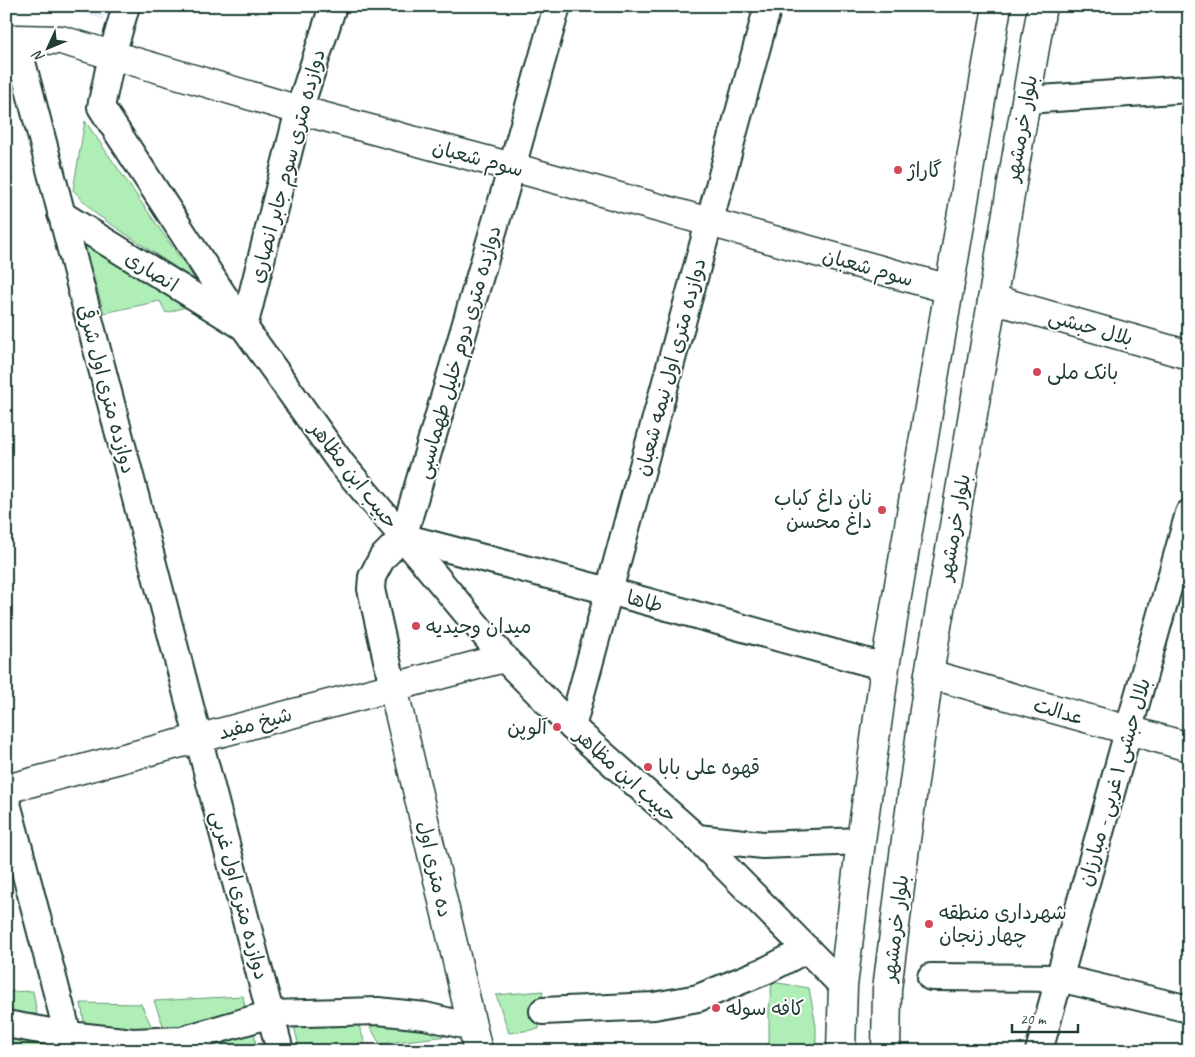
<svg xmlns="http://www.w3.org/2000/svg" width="1195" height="1057" font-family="Caveat,'Playpen Sans Arabic',sans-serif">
<rect width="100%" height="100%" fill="#fff"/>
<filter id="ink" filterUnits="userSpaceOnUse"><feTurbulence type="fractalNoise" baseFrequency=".02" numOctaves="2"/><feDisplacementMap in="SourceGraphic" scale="10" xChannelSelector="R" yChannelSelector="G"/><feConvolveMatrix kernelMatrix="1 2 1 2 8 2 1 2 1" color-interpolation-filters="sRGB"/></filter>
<g filter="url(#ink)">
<polygon fill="#ecf0fe" points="58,6 107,6 103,20"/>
<g fill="#afefb7" stroke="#679676">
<polygon points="85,121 196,281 96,214 73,190"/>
<polygon points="83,240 195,304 166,313 160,301 104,313"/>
<polygon points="772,982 809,988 816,1026 816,1051 769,1051 769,1009"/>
<polygon points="33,991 37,1014 6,1012 6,992"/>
<polygon points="543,991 538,1014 539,1029 509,1033 496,995"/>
<polygon points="243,996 246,1013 166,1033 154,1001"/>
<polygon points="81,1003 141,1004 155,1034 85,1028"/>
<polygon points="356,1018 365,1043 336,1051 300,1051 293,1022"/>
<polygon points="365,1018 464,1034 380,1044"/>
<polygon points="254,1026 256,1051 166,1051"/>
<polygon points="6,1030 47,1040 50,1051 6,1051"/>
</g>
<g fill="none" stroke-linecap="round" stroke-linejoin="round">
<g stroke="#1f3d34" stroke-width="30">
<g id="street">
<polyline points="126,6 112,55 101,107 244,327 341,463 504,658 572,727 697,838 843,986"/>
<polyline points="16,39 280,1051"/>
<polyline points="1026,100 1189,89"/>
<polyline points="61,214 244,327 299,110 333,6"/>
<polyline points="403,537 609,591 885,667"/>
<polyline points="393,687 371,589 372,577 382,558 403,537 512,167 557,6"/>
<polyline points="572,727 768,6"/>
<polyline points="6,799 72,1050"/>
<polyline points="697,838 763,845 861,841"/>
<polyline points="931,977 1059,978 1189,1009"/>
<polyline points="543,1011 654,1006 698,998 767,970 807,949"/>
<polyline points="6,1024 68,1035 133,1042 182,1040 271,1014 378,1011 425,1016 472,1027"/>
<polyline points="1039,1051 1189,513"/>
</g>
</g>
<g stroke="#1f3d34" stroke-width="31">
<g id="secondary">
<polyline points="6,42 16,39 61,40 299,110 512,167 949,289"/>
<polyline points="992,299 1189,355"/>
<polyline points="929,674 1189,747"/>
<polyline points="393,687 478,1051"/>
<polyline points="6,789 504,658"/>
<polyline points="841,1051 843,986 861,841 885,667 997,6"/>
<polyline points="886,1051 887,989 905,847 929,674 1042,6"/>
</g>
</g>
<use href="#street" stroke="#fff" stroke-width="26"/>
<use href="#secondary" stroke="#fff" stroke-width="28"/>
</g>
</g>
<g fill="#d1495b" stroke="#fff" stroke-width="2">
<circle cx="898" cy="170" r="5"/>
<circle cx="1037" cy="372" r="5"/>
<circle cx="882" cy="510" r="5"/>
<circle cx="416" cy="626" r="5"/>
<circle cx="557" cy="727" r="5"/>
<circle cx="648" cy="767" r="5"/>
<circle cx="929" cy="924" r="5"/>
<circle cx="716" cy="1008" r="5"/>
</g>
<g text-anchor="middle" stroke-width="4" stroke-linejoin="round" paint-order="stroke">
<g font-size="20" fill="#1f3d34" stroke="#fff">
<text transform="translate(1021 128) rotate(-80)" y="7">بلوار خرمشهر</text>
<text transform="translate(478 158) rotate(15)" y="7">سوم شعبان</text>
<text transform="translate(287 166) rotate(-75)" y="7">دوازده متری سوم جابر انصاری</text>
<text transform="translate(868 267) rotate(16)" y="7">سوم شعبان</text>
<text transform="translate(152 271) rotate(32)" y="7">انصاری</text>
<text transform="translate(1091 327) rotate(16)" y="7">بلال حبشی</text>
<text transform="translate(458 352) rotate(-74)" y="7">دوازده متری دوم خلیل طهماسبی</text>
<text transform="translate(670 367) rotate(-75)" y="7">دوازده متری اول نیمه شعبان</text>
<text transform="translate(107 389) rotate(75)" y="7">دوازده متری اول شرقی</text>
<text transform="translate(354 475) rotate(52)" y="7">حبیب ابن مظاهر</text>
<text transform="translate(954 527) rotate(-80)" y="7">بلوار خرمشهر</text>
<text transform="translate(645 601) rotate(15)" y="7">طاها</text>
<text transform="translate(1059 711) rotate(16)" y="7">عدالت</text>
<text transform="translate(255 723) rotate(-15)" y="7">شیخ مفید</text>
<text transform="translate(626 775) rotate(42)" y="7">حبیب ابن مظاهر</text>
<text transform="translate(1114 782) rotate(-74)" y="7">بلال حبشی ۱ غربی - مبارزان</text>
<text transform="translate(435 869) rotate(77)" y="7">ده متری اول</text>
<text transform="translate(240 895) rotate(75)" y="7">دوازده متری اول غربی</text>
<text transform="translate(895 928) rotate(-83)" y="7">بلوار خرمشهر</text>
</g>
<g font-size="20" fill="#1f3d34" stroke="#fff" text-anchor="start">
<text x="908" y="177">گاراژ</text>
<text x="1047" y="379">بانک ملی</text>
<text x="872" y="505" text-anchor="end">نان داغ کباب<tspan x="872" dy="23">داغ محسن</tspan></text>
<text x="426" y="633">میدان وحیدیه</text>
<text x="547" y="734" text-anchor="end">آلوپن</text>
<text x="658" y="774">قهوه علی بابا</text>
<text x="939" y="919">شهرداری منطقه<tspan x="939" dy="23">چهار زنجان</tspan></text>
<text x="726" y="1015">کافه سوله</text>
</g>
</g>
<rect width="1195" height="1057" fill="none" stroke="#fff" stroke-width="25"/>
<rect x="12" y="12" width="1170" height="1032" fill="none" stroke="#1f3d34" stroke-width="2" filter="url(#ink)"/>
<g transform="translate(48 48) rotate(226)" stroke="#ffffff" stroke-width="4" paint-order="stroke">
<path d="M0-4L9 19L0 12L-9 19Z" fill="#1f3d34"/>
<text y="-8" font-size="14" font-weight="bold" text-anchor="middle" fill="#1f3d34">N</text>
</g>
<path d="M1012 1024v8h66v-8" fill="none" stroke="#1f3d34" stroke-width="2.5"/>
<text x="1020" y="1024" font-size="15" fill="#1f3d34" stroke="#ffffff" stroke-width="4" paint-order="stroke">20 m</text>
</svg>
